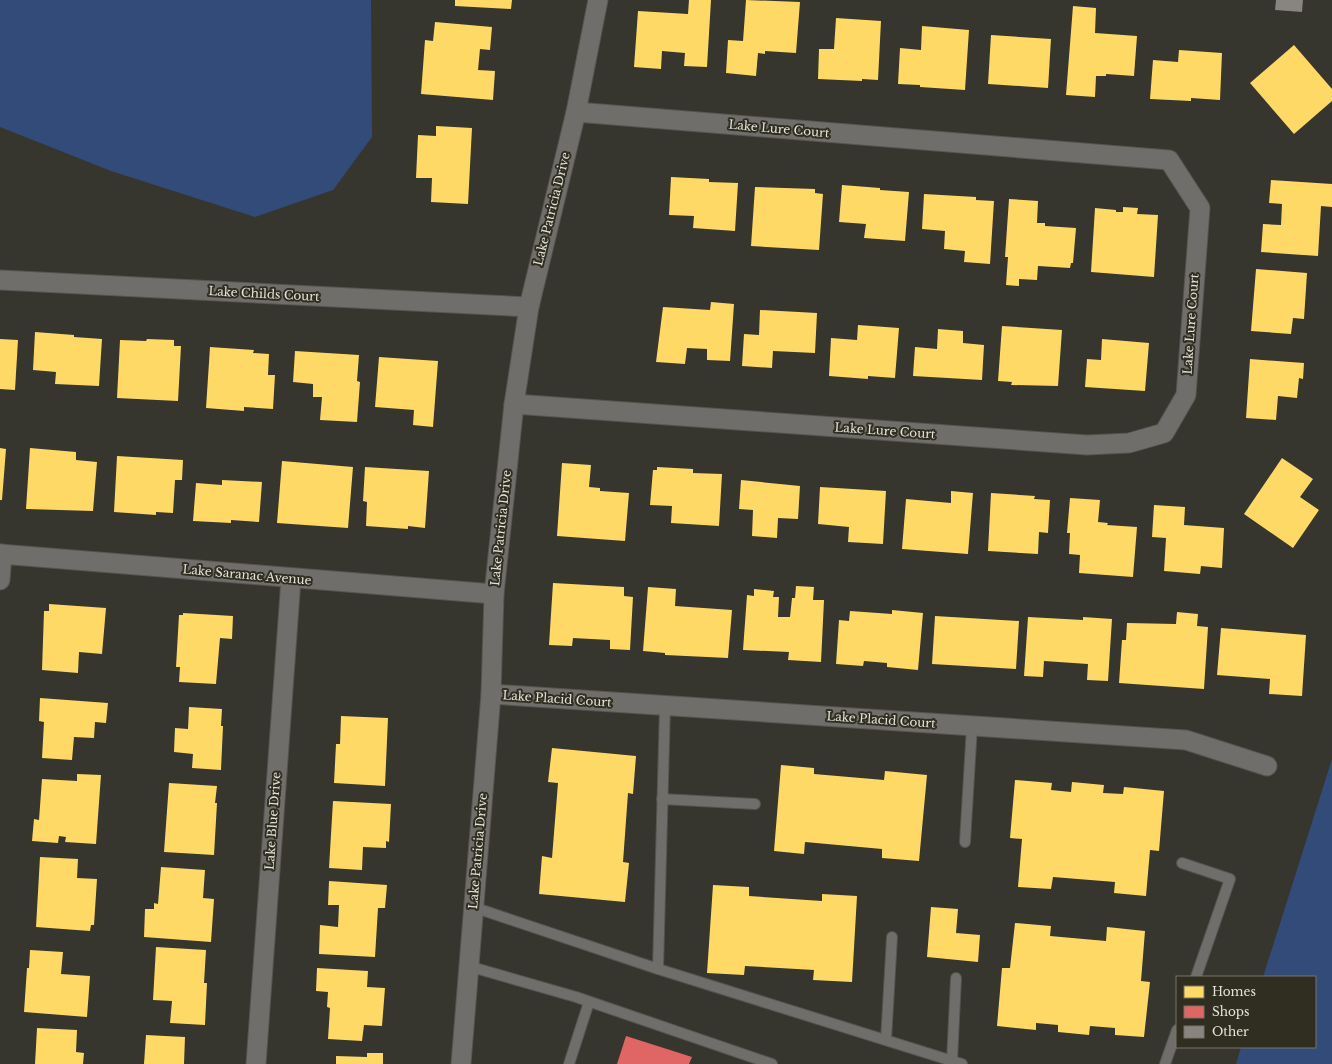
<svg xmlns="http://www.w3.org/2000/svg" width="1332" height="1064" font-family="'Libre Baskerville',serif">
<rect width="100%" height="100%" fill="#36352e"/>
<g fill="#334b79">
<polygon points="0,0 371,0 372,137 333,190 255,217 111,171 0,127"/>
<polygon points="1332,759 1332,1064 1236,1064 1241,1047 1315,1047 1315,977 1263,977"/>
</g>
<g fill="#ffd966">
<polygon points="455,0 512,0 511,9 455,6"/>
<polygon points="689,0 711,0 707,67 684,66 685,53 662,51 661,69 634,67 638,11 688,14"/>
<polygon points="746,0 800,2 796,53 765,51 765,54 758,53 756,76 726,73 728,40 743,41"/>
<polygon points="1073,6 1096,8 1095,33 1137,36 1134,76 1106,74 1106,76 1096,76 1095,97 1066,95"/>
<polygon points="836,18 881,21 878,80 862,79 862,81 818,79 819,49 834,49"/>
<polygon points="435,22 492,27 490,50 480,49 478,70 495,71 493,100 421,94 425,40 433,41"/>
<polygon points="922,26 969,30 965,90 920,87 920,85 898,84 900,48 921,50"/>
<polygon points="991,35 1051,39 1048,88 988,84"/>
<polygon points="1294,45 1332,89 1332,101 1294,134 1250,83"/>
<polygon points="1179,50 1222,53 1220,100 1191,98 1191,101 1150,99 1153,60 1178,62"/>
<polygon points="436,126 472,128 468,204 431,202 432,178 416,178 418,135 436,136"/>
<polygon points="671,177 709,179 709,182 738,183 735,231 693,228 694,216 669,215"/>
<polygon points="1271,180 1332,184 1332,207 1321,206 1318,256 1261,252 1263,224 1281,225 1282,204 1269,203"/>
<polygon points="842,185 880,188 880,190 909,192 905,241 864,238 866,224 839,222"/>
<polygon points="755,187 815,189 815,193 823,194 819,250 751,246"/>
<polygon points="924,194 976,197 976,200 994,201 990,264 964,262 965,251 944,249 945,231 922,229"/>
<polygon points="1009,199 1038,201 1037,223 1045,223 1045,226 1076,228 1073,263 1071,263 1070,268 1038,266 1037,280 1019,279 1019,286 1006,285 1008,257 1005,257"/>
<polygon points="1123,207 1138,208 1137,214 1158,215 1154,277 1091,272 1095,208 1116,210 1116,212 1123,212"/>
<polygon points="1256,269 1307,273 1304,319 1293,318 1291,334 1251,331"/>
<polygon points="711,302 734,304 730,361 707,360 707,349 687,348 685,364 656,362 663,307 710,310"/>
<polygon points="760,310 817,313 815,353 773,351 772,368 742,366 744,334 759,335"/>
<polygon points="858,325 899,328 895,378 868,376 868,379 829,376 831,338 857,340"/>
<polygon points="1002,326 1062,330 1058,386 1011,385 1012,382 998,381"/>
<polygon points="938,329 963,331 963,343 984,345 982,380 913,376 915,347 937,349"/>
<polygon points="35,332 74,335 74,337 102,339 99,386 55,384 56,372 33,370"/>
<polygon points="0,339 18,340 15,390 0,389"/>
<polygon points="147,339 174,340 174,346 181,346 178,401 117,398 120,340 146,341"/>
<polygon points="1102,339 1149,343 1145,391 1085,387 1087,359 1101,360"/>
<polygon points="210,347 254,350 253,353 269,354 268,375 275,375 273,409 244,407 244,411 206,408"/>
<polygon points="295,351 359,355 357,381 360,382 357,422 320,420 322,397 313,397 313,384 293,382"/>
<polygon points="379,357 438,361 433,427 413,425 414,410 375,407"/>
<polygon points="1250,359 1304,363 1303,379 1299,378 1297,398 1278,396 1276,420 1246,418"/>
<polygon points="0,448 6,449 2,500 0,500"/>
<polygon points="30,448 76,452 76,460 97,462 93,511 26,509"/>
<polygon points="117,456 183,460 182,480 175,480 173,513 156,512 156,515 114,512"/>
<polygon points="1282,458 1313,479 1300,497 1319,510 1293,548 1244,514"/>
<polygon points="282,461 353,467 348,528 277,523"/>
<polygon points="562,463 591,465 589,487 600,488 600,491 629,493 625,541 557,536"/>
<polygon points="365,467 429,471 425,528 408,526 408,529 366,526 367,502 363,501"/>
<polygon points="657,467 693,469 693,473 722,474 719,526 671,523 672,506 650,505 653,470 657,470"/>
<polygon points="222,480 262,482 259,522 231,520 231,523 193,521 196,483 222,485"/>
<polygon points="741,480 800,486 798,519 778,518 777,538 752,536 753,510 739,509"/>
<polygon points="820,487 886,491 883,544 848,542 849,527 818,524"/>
<polygon points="951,491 973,493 968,554 902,549 906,499 951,503"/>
<polygon points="991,493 1035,496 1034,499 1050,500 1048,533 1039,532 1038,554 988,551"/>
<polygon points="1070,498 1100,500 1098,522 1108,523 1107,525 1137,527 1133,577 1079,573 1080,555 1069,554 1070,533 1067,533"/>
<polygon points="1154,505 1185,507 1184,525 1224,528 1222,568 1201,566 1200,574 1164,571 1166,538 1152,537"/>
<polygon points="553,583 624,587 624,596 633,597 630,650 610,649 610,640 573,638 572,646 549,645"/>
<polygon points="796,586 814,587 813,600 824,600 821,662 788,660 789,652 743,650 747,595 754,596 754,589 774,591 773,597 779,597 778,617 790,617 792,598 795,598"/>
<polygon points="648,587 676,589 675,606 732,610 728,658 665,655 665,653 643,651"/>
<polygon points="49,604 106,608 102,654 79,652 78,673 42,670 44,611 49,611"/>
<polygon points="892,610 923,613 918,670 887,667 887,663 864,661 863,666 836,664 839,620 849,621 850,611 892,614"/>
<polygon points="1177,612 1198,614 1197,626 1208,627 1204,689 1119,683 1122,640 1126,640 1127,623 1176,624"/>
<polygon points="183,613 233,616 232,639 220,638 216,684 179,682 180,667 176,667 179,615 183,615"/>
<polygon points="935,616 1019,621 1016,669 932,664"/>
<polygon points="1028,617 1083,620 1083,617 1112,619 1108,681 1087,680 1088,664 1044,661 1043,677 1024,676"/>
<polygon points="1221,628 1306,635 1302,696 1269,694 1270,679 1217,675"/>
<polygon points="40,698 108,703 106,723 95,722 94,738 74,737 72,760 42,758 44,722 39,721"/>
<polygon points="189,707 222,709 221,726 223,726 221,770 192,768 193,754 174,752 175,728 188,729"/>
<polygon points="341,716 388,718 385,786 334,783 336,744 340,744"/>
<polygon points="552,748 636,756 633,794 628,793 623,862 629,863 625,902 539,894 542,856 552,858 558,783 548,782"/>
<polygon points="781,765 814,768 814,774 884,780 885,771 927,775 919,861 882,858 882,849 805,842 804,854 774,851"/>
<polygon points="77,774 101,775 96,844 65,842 66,837 59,836 58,843 32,841 34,819 39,820 42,779 77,781"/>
<polygon points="1015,780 1052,783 1051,790 1071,792 1072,782 1104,785 1103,793 1123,794 1124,787 1164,791 1159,851 1150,850 1146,896 1114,893 1115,882 1053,877 1051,889 1018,887 1022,839 1010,838"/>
<polygon points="169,783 217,786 215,803 217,803 214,855 164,852"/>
<polygon points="333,801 391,804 389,842 386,841 386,848 363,847 362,870 329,868"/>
<polygon points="40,857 78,859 77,878 97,879 94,925 91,925 90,931 36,927"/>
<polygon points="161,867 205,870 203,898 214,899 211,942 144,937 145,909 154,909 154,903 158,904"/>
<polygon points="329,881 387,885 385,908 378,908 375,957 319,954 320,925 338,927 339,905 328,905"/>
<polygon points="713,885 749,887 749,896 822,901 822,894 857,896 852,982 813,980 814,970 745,966 744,975 707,973"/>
<polygon points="931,907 958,909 956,933 980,935 978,962 927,957"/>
<polygon points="1015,923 1051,926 1050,936 1106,941 1107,927 1145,931 1141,981 1150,982 1144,1037 1115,1035 1115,1028 1090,1026 1089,1035 1058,1032 1058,1025 1036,1023 1036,1030 997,1026 1002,968 1010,968"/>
<polygon points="156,947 206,950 204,983 207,983 205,1025 170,1023 172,1001 153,1000"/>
<polygon points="30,950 63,952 61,974 90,976 87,1017 24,1012 27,968 29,968"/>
<polygon points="317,968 368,971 367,987 385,988 382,1026 364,1025 362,1041 328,1039 330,1008 327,1007 328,992 316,991"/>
<polygon points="37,1028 77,1030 76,1052 84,1053 83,1064 35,1064"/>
<polygon points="146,1035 185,1037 184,1064 144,1064"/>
<polygon points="367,1053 383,1053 383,1064 336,1064 336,1056 367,1057"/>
</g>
<polygon fill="#e06666" points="626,1036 692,1057 689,1064 617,1064"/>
<polygon fill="#888580" points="1276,0 1303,0 1302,12 1275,10"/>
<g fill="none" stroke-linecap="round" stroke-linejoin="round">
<g stroke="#55544e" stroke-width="12">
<g id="lane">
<polyline points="662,799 755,804"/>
<polyline points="965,842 972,726"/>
<polyline points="1182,863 1230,879 1196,977"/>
<polyline points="473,907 658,969 665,706"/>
<polyline points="468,966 576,997 772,1064"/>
<polyline points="658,969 962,1064"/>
<polyline points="886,1040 892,937"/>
<polyline points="952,1061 956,978"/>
<polyline points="569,1064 589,1002"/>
<polyline points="1165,1064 1177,1030"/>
</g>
</g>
<g stroke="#55544e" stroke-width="21">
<g id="street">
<polyline points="0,280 529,307"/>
<polyline points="514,404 1087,445 1129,443 1164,433 1186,395 1200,208 1169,160 576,112"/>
<polyline points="0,554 494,594"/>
<polyline points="0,580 2,554"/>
<polyline points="491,694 1186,740 1267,766"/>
<polyline points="256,1064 291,579"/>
<polyline points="461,1064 491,694 494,594 514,404 529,307 576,112 598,0"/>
</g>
</g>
<use href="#lane" stroke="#6f6e6a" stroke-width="10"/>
<use href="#street" stroke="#6f6e6a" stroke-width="19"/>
</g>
<g text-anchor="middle" stroke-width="4" stroke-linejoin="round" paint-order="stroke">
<g font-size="12" fill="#e4e2da" stroke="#302d21">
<text transform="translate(779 129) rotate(5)" y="4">Lake Lure Court</text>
<text transform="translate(552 209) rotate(-76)" y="4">Lake Patricia Drive</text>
<text transform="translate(264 294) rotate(3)" y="4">Lake Childs Court</text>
<text transform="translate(1191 324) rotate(-86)" y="4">Lake Lure Court</text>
<text transform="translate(885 431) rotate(4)" y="4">Lake Lure Court</text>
<text transform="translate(501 528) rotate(-84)" y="4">Lake Patricia Drive</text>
<text transform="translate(247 575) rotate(5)" y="4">Lake Saranac Avenue</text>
<text transform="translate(557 699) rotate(4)" y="4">Lake Placid Court</text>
<text transform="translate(881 720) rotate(4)" y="4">Lake Placid Court</text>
<text transform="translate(273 821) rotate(-86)" y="4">Lake Blue Drive</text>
<text transform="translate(478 851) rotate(-85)" y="4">Lake Patricia Drive</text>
</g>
</g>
<rect x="1176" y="976" width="140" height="72" fill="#302d21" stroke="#78756b"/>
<rect x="1184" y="986" width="20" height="12" fill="#ffd966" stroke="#78756b"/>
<text x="1212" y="996" font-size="12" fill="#e4e2da">Homes</text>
<rect x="1184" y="1006" width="20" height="12" fill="#e06666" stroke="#78756b"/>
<text x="1212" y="1016" font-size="12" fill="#e4e2da">Shops</text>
<rect x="1184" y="1026" width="20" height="12" fill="#888580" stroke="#78756b"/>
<text x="1212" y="1036" font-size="12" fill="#e4e2da">Other</text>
</svg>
